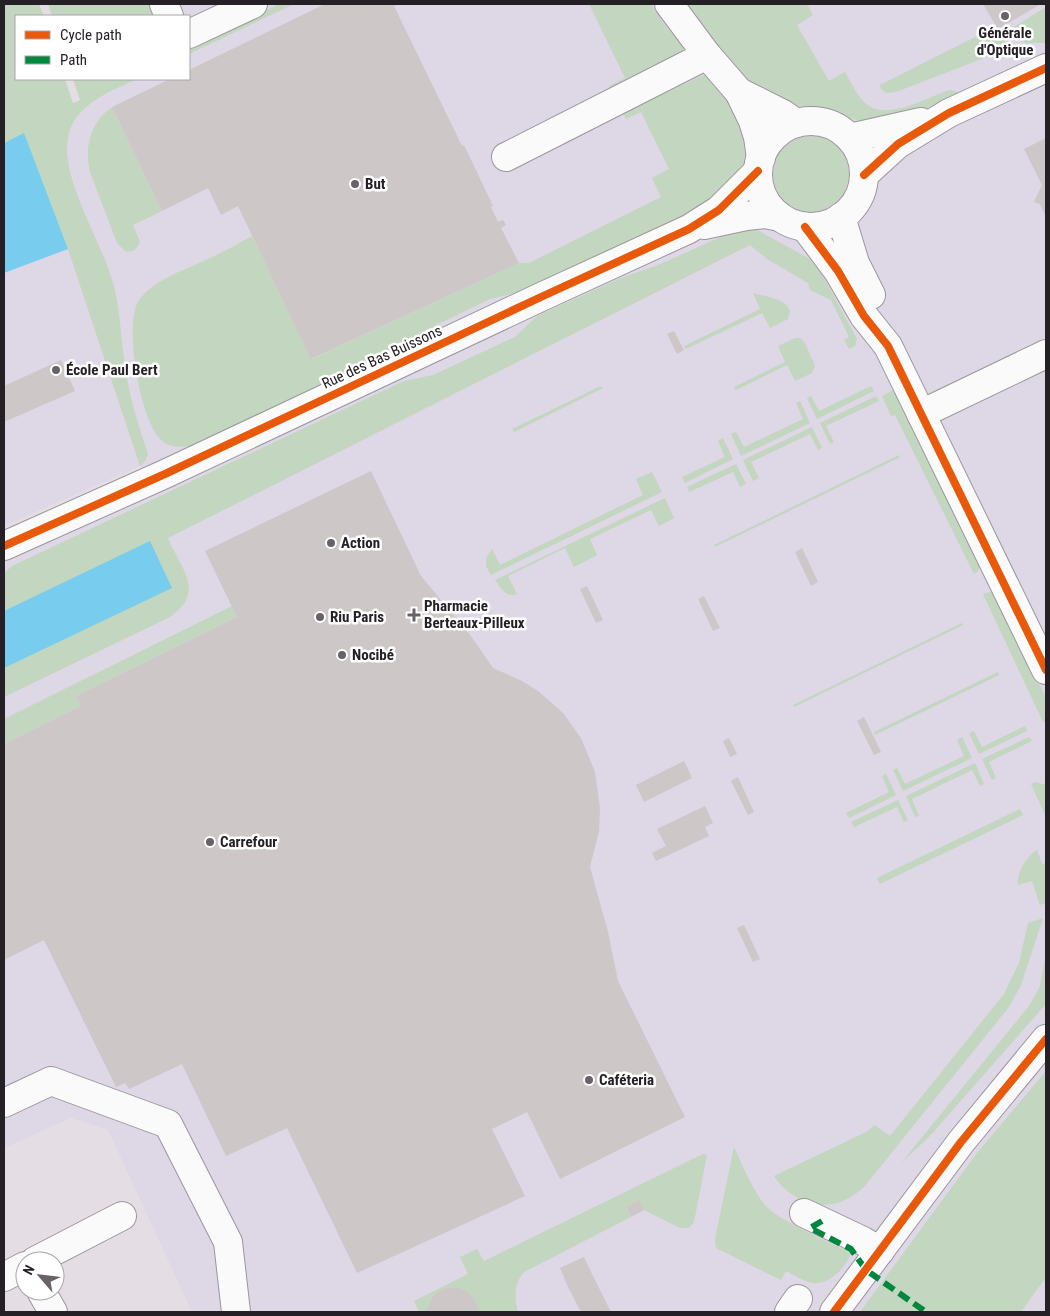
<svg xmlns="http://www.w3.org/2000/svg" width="1050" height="1316" font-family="'Roboto Condensed',sans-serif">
<rect width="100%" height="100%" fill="#e4dee4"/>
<polygon fill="#ddd7e6" points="150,4 1046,4 1046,1312 192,1312 108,1130 71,1118 4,1148 4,560 152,493 140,466 4,526 4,273 68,249 76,190 67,158 66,146 68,135 72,125 85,107 93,101 137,79 189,79 189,16 156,16"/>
<g fill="#c3d6bf">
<path d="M4,4H39L44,16H16V79H65L73,103L80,100L73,79H137C111,92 75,103 68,137C60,175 99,239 111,276C120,303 120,331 124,359C128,392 137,422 148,454L145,461L140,466L68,249L24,134L4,143Z"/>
<polygon points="48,4 150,4 156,16 52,16"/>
<polygon points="279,4 294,4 189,54 189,48"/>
<polygon points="589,4 651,4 666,27 684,48 670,61 612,92 609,86 625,78"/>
<path d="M683,4H807L813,15L797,25L829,81L845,72C851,82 856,94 864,102C885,123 926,98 949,90L955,91L960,94L910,115L868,124L826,109L787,105L758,89L744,77Z"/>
<polygon points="1046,7 1046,43 1027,43 1001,35"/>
<polygon points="983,33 1034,51 1030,57 1004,53 989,56 896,92 886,93 881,89 880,85"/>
<path d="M706,74L735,109L749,149L744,165L737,175L711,204L524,291L490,299L422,332L397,352L197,445C185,447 171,449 161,440C140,421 124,326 138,302C150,281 187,269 208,259C223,252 238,244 252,236L312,359L519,263H529L661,197L652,178L669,169L641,112L626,119L623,113Z"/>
<path d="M112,107L162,211L133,225L140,242C137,249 133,253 125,251L117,243L90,172C84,146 91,122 112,107Z"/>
<circle cx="811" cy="174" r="38"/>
<path d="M743,230H757L810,259L822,274L857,339L855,346L849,349L844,340L849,337L831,300L810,290L808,283L767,259L750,245L168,538C180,568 207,591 170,617L4,697V573L12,566L404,381L433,375L515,337L537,316L621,278L658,265L723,236Z"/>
<path d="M753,293C766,297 784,297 790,311L788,319L770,328L762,313L686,349L684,346L760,309Z"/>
<polygon points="795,338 800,338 805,343 815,366 812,373 795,381 787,365 736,390 734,387 785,362 778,346"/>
<polygon points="601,386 603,388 514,432 512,429"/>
<polygon points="871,386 874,391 817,419 807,398 811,396 819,411"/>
<polygon points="893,390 914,422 981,563 978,571 974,574 895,415 891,416 882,396"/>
<polygon points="876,396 879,401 826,426 834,442 830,444 820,423"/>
<polygon points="800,401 810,423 741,456 731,434 736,432 744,447 803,419 796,403"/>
<polygon points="812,427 822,448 818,450 810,434 751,462 759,478 753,481 743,460"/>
<polygon points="723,438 733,459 685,483 682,477 725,457 718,441"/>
<polygon points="899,455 900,457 884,465 715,547 714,545"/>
<polygon points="736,464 746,484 740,487 733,472 689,492 687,487"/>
<polygon points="652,472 662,492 491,575 486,566 486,558 492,549 500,565 643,495 636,479"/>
<path d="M665,498L674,518L659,526L651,510L590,539L597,555L574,567L565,548L508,576L517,594C506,598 501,588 495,580Z"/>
<polygon points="991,592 998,596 1046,698 1046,721 1043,722 983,594"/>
<polygon points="232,606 237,617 76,696 81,706 4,744 4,719"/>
<polygon points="962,623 963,625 794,707 793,705"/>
<polygon points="998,672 999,675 875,735 874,732"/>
<polygon points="1025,726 1027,731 979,754 969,733 974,731 982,747"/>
<polygon points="962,737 972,758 903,791 893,770 897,768 905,784 964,756 957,740"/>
<polygon points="1029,737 1032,741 989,762 996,778 992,780 982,759"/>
<polygon points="975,763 984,784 980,786 972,770 912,799 919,816 915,817 906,796"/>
<polygon points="886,774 896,795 849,818 846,813 889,792 882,776"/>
<polygon points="1035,782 1046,785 1046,817 1031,784"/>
<polygon points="898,800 908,820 904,822 897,807 854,827 851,822"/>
<polygon points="1020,809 1023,815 880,884 877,878"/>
<path d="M1037,850L1042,864L1046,863V903L1040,905L1032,881L1018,885C1017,872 1026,857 1037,850Z"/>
<path d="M1043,918L1021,985L1009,1007L864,1187C858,1192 852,1197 845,1200C819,1213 788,1198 774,1176L866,1132L875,1125L890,1136L1004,994L1019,963L1028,923Z"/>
<polygon points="1046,954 1046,1004 929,1137 901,1163 1029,1006 1040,986"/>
<polygon points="1046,1071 1046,1277 1021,1312 860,1312 977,1153"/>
<path d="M734,1147C743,1166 751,1187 764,1204C778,1221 830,1242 851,1253C846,1268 829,1285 812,1283C803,1281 794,1275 786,1271L781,1280L716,1248L715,1239Z"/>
<path d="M703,1154L707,1155L694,1222L689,1228H680L644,1210L638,1201L627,1207L631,1217L524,1272C514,1283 514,1298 518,1312H419L414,1301L468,1274L460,1257L477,1249L484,1261Z"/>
</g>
<g fill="#78ccee">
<polygon points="24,133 68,249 4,273 4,143"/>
<polygon points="150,541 172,588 4,668 4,611"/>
</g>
<g fill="#cdc7c8">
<polygon points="325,4 400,4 394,6 462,146 464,145 493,206 491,207 498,222 503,220 506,225 501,228 519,263 311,359 238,206 221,215 208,188 162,211 112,107 170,79 189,79 189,70"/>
<polygon points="983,4 1041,4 998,29"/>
<polygon points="1046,138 1046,218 1040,204 1034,202 1042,185 1024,149"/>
<polygon points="674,331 684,350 677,354 667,334"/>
<polygon points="61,360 75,391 4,422 4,386"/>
<polygon points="371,471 421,576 471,636 493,668 522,681 538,691 563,713 581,738 595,772 600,808 599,831 590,867 608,932 618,981 685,1117 560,1179 527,1112 492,1129 525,1196 357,1273 287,1128 226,1156 182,1064 129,1089 125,1083 116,1087 44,940 4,960 4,744 81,706 76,696 237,617 205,551"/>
<polygon points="802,548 818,582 811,586 795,552"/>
<polygon points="587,586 603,620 596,623 580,589"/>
<polygon points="704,596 720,628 713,631 698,599"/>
<polygon points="864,717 881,752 874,755 857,721"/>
<polygon points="729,738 737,754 730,757 723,741"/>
<polygon points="684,761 692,778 644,802 636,785"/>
<polygon points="738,777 754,812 748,815 731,781"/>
<polygon points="705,806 713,823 705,827 709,836 656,861 652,853 666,846 657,829"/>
<polygon points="744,925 760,959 753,962 737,928"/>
<polygon points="639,1200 644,1210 631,1217 627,1207"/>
<polygon points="584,1257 592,1274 611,1312 581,1312 568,1287 560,1268"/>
<polygon points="447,1288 459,1288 469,1293 476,1302 479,1312 426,1312 433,1297 437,1293"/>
</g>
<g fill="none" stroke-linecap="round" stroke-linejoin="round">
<g stroke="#9b969b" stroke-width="30">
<g id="minor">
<polyline points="164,4 169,16"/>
<polyline points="669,4 707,55 739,92 753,121 758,137 761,158"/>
<polyline points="189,34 253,4"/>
<polyline points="739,92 783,114 796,123"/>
<circle cx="811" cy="174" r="53"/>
<polyline points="850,138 921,122"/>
<polyline points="506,157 707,55"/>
<polyline points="864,175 898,144 949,113 1046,68"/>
<polyline points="841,217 855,263 871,295"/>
<polyline points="704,225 746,216 765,214 780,217"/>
<polyline points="805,227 838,271 864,316 888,346 1046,670"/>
<polyline points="921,414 1046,354"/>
<polyline points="4,546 165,474 541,297 689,229 719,210 758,171"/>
<polyline points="4,1103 51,1081 168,1124 228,1242 236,1312"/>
<polyline points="804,1213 863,1241 880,1251"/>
<polyline points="35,1261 122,1216"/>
<polyline points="4,1277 25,1266"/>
<polyline points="41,1291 53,1312"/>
<polyline points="789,1312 798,1299"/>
<polyline points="834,1312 961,1142 1046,1039"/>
</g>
</g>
<use href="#minor" stroke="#fbfafb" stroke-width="28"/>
<polyline stroke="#00873e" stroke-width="6" stroke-dasharray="12 6" stroke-linecap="butt" points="822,1221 810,1228 851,1249 866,1270 926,1312"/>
<g stroke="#fff" stroke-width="11">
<g id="cycleway">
<polyline points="864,175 898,144 949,113 1046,68"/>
<polyline points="805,227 838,271 864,316 888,346 1046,670"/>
<polyline points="4,546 165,474 541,297 689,229 719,210 758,171"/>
<polyline points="834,1312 961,1142 1046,1039"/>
</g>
</g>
<use href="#cycleway" stroke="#e8590c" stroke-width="8"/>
</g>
<g fill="#686268" stroke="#fff" stroke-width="2">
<circle cx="1005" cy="16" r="5"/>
<circle cx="355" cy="184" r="5"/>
<circle cx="56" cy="370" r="5"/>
<circle cx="331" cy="543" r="5"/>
<path d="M411.5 607.5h5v5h5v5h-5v5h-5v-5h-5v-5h5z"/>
<circle cx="320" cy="617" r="5"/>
<circle cx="342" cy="655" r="5"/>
<circle cx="210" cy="842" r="5"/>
<circle cx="589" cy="1080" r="5"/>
</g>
<g text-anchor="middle" stroke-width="5" stroke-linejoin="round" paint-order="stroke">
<g font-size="15" font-weight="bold" fill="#252026" stroke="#fff" text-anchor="start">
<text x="1005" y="38" text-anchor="middle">Générale<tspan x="1005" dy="17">d'Optique</tspan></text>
<text x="365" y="189">But</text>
<text x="66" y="375">École Paul Bert</text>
<text x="341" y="548">Action</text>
<text x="424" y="611">Pharmacie<tspan x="424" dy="17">Berteaux-Pilleux</tspan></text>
<text x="330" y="622">Riu Paris</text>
<text x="352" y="660">Nocibé</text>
<text x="220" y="847">Carrefour</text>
<text x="599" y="1085">Caféteria</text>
</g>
<g font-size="15" fill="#252026" stroke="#fff">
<text transform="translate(382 357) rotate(-25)" y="5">Rue des Bas Buissons</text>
</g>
</g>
<rect width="1050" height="1316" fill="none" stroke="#252026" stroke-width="10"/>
<rect x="15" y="15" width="175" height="65" fill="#ffffff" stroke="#a8a6a8"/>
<rect x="25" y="31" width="25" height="8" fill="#e8590c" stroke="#a8a6a8"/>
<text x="60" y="40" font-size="15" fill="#252026">Cycle path</text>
<rect x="25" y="56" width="25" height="8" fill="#00873e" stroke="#a8a6a8"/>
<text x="60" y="65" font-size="15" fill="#252026">Path</text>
<g transform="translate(40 1276) rotate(298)"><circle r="24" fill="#ffffff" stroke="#a8a6a8"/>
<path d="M0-4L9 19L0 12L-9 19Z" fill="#686268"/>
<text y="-8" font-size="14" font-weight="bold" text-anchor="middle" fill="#252026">N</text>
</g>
</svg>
